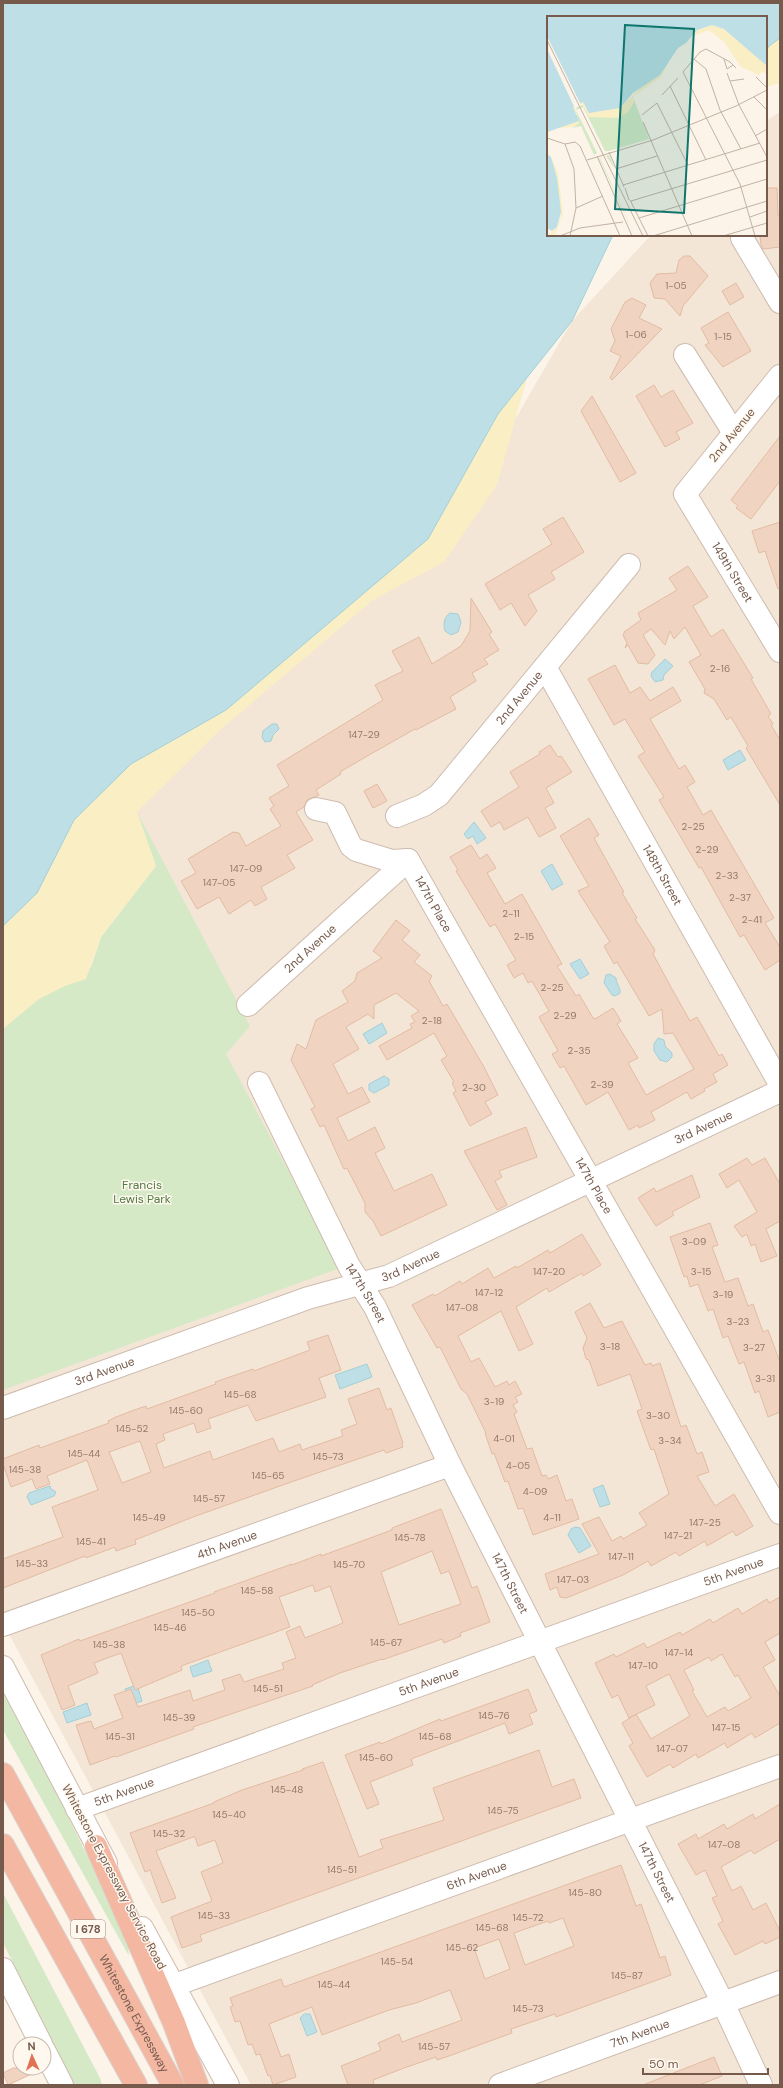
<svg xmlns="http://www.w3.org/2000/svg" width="783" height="2088" font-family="'DM Sans',sans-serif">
<rect width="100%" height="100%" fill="#fcf4e8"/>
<polygon fill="#f3e6d7" points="780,112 780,2085 251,2085 3,1623 3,1390 138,935 74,820 513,423 572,321 651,235 766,235 766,121"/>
<g fill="#d5e9c7">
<polygon points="137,812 250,1026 226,1054 340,1268 3,1390 3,1015 91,967 101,937 156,866"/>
<polygon points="3,1682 127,1938 129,1956 3,1730"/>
<polygon points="3,1893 100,2078 102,2085 74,2085 3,1943"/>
</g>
<g fill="#faeec5">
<polygon points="780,38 780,83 766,87 766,51 769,46"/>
<polygon points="527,378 497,485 444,562 373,600 220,730 137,812 156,866 101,937 86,979 65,986 39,999 3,1029 3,926 37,893 74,820 131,764 226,710 498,414"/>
</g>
<g fill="#bddfe5" stroke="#a4cfd7">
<polygon points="3,3 780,3 780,38 769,46 766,51 766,17 548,17 548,235 613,235 572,321 498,414 428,539 226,710 131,764 74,820 37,893 3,926"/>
<path d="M450,613L458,614L461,622L458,632L451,635L445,631C443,624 444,617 450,613Z"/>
<polygon points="665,659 673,666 664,675 663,680 655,682 651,676 652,672"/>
<polygon points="272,724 277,724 279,729 273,735 271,741 265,742 262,737 263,731"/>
<polygon points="740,750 746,760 728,770 723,760"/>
<polygon points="474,822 486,838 477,844 473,836 468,839 464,834"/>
<polygon points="552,864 563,884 552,890 541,871"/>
<polygon points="580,959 589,974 580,979 570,964"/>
<path d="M610,974L616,978C616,984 621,988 620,993L615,996L612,995L604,983L606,975Z"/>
<polygon points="382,1023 387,1033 369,1044 363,1034"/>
<polygon points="658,1038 664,1040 665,1046 672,1053 672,1057 667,1062 660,1060 654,1051 654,1044"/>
<polygon points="384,1076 389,1079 389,1085 374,1093 369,1090 369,1084"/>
<polygon points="367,1364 372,1377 340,1389 335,1375"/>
<polygon points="603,1485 610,1504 600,1507 593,1489"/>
<polygon points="50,1486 51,1489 56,1492 54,1496 31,1505 27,1497 29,1493"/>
<polygon points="575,1527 580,1528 591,1546 579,1553 568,1535 571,1529"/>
<polygon points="208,1660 212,1671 193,1677 190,1667"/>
<polygon points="137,1685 142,1701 131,1705 125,1689"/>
<polygon points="87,1703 91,1715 67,1723 63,1712"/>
<polygon points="304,2014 310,2014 317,2032 307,2036 300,2018"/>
</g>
<g fill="#f0d4c1" stroke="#e3bba2" fill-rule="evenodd">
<polygon points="766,188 777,188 778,216 780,216 780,247 763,249 761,245 760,235 766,235"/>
<polygon points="684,256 690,256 708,276 683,306 680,316 665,299 654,298 650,283 657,274 676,273 679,260"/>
<polygon points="736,283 744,297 730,305 722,291"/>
<polygon points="632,298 646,305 639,318 662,329 612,380 610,378 621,356 610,351 615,341 611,329 625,302"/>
<polygon points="728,312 751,351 723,367 705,345 709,343 701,328"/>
<polygon points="654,385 661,397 673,390 693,423 676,432 680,439 665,447 636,396"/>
<polygon points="592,396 636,473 620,482 581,411"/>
<polygon points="780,436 780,481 751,519 736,508 738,506 731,500"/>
<polygon points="563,517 584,552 551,572 555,579 528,595 537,611 525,626 511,603 500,610 485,584 552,544 543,529"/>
<polygon points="780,522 780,588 778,589 765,551 759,553 752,531"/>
<polygon points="688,566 708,597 693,606 711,637 723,629 753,678 751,679 771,714 768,716 773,724 771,725 780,740 780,805 746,748 748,746 731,717 727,720 714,699 704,693 705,689 689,662 701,655 685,627 674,639 670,631 665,645 651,629 643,635 655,655 648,664 638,663 628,645 625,648 627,643 623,635 624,634 624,632 641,620 638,613 677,590 669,578"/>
<polygon points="471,598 492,632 489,634 499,650 484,659 488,664 472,673 476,681 450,697 456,709 416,730 415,729 369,755 340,772 341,774 316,790 319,795 307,800 304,807 296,812 313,840 287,855 295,868 261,887 267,899 255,906 251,900 229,914 219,897 197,909 181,881 196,873 188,859 233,832 239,833 246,846 281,826 270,809 274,806 269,798 289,786 277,765 383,700 375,685 403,671 392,651 419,637 432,664 461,646 470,631"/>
<polygon points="615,665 630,693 640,687 650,701 673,687 681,701 650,719 679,769 685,765 695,782 687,787 703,815 711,810 774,918 765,923 780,947 780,960 765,970 744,935 740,937 701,867 699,868 659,800 664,797 638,756 645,752 625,719 614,725 588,679"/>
<polygon points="550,745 558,757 561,756 572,772 546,788 554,803 545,808 556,828 539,837 528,817 504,830 500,822 491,827 481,811 519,787 510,772 540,754 539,752"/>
<polygon points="377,784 387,801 373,808 364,791"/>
<polygon points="589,818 599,835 594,838 624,892 622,893 637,918 635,919 655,950 653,954 672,989 690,1021 697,1017 719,1056 722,1054 728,1065 713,1074 717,1082 704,1089 705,1091 691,1099 687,1092 651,1112 655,1120 639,1128 638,1125 629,1130 608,1092 586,1105 564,1066 560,1068 552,1054 558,1051 556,1047 539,1017 549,1011 532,981 528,983 523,973 514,978 507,965 516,960 495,924 490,927 456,871 458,870 450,857 471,845 480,859 487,854 496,868 487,873 505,904 522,894 562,964 557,966 576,996 579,994 593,1018 595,1019 613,1008 621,1021 617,1024 638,1058 628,1063 646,1095 694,1069 673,1033 664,1034 662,1009 649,1016 617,962 614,964 604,946 610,942 578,891 589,886 560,836"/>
<polygon points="396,920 410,931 402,940 420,955 414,962 432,976 429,981 443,1006 447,1004 484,1067 498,1095 485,1102 492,1114 470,1126 453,1093 456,1091 452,1083 454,1082 441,1060 447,1056 434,1033 387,1060 379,1046 412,1028 410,1024 415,1022 411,1016 419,1011 396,993 374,1005 374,1019 368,1014 346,1027 359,1049 333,1064 348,1094 362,1087 370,1102 337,1118 348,1141 375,1127 385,1148 375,1153 394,1191 432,1174 447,1205 381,1236 373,1221 365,1212 365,1203 347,1168 344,1169 343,1167 324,1125 320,1127 311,1109 315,1107 291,1060 297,1044 306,1049 316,1020 348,1002 342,991 355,981 357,973 382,958 373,951"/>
<polygon points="526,1127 537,1157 499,1171 502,1177 495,1181 507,1205 497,1210 464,1151"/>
<polygon points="747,1158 752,1165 765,1158 780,1184 780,1221 766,1229 777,1256 761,1262 755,1244 751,1246 747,1234 742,1237 734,1226 757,1212 739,1180 727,1188 719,1174"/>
<polygon points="692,1175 700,1197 672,1212 674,1215 656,1226 638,1198 654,1188 656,1192"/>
<polygon points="710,1223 718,1245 712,1247 725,1282 738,1278 748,1306 753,1304 763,1332 768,1330 780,1362 780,1412 768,1417 759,1391 755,1393 744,1362 739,1364 728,1336 723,1338 713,1309 708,1311 698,1284 690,1287 687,1276 684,1277 670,1237"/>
<polygon points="582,1234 601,1265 583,1276 582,1273 549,1292 547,1288 516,1307 533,1344 519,1351 501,1311 458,1336 471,1362 479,1358 495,1387 507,1381 509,1385 515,1381 522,1394 515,1397 518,1402 513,1405 517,1412 514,1414 527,1449 532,1448 542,1476 546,1475 548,1479 557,1475 566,1501 572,1499 579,1519 533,1535 523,1508 518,1509 508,1481 505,1482 494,1453 492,1454 485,1433 486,1433 467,1394 461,1389 440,1347 437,1348 412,1305 433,1294 435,1296 460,1281 462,1284 488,1268 494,1278 516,1266 517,1268 548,1250 550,1253"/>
<polygon points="590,1303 604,1328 622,1321 645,1365 651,1363 652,1366 660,1363 681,1427 686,1425 697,1454 702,1452 709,1472 697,1476 715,1506 734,1494 753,1526 736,1536 733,1531 707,1546 705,1541 679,1556 676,1552 651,1566 648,1561 623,1575 566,1598 560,1597 557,1587 550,1590 545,1574 599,1554 582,1524 599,1517 612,1541 621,1536 623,1539 647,1525 639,1513 669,1494 654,1449 651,1450 637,1411 642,1409 630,1374 598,1386 589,1360 586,1359 583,1348 587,1338 575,1312"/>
<path d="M328,1335L341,1370L319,1378L326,1397L256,1421L248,1405L208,1419L211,1428L197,1433L194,1423L163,1434L165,1440L156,1444L164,1468L210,1451L213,1460L273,1438L279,1452L300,1444L302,1450L343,1436L341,1430L357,1424L348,1399L379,1388L387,1410L391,1408L403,1443L402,1444L403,1447L386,1453L384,1450L294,1481L193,1517L135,1540L136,1544L116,1551L115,1547L86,1558L85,1556L3,1588V1559L63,1537L52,1507L98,1490L87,1460L47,1476L50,1484L36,1489L32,1479L11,1487L3,1464V1459L39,1445L40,1448L109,1423L108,1421L116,1417L137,1409L146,1406L147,1409L216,1384L215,1382L253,1369L254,1371L310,1350L307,1342ZM140,1441L151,1472L122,1483L109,1452Z"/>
<path d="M441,1509L472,1588L477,1586L490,1622L460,1633L461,1636L444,1643L442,1639L382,1660V1659L340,1673L312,1685L313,1686L193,1727L194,1729L116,1757L115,1756L90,1765L76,1725L91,1721L94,1729L123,1718L114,1695L131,1689L138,1707L190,1690L193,1701L225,1690L222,1680L240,1674L244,1682L284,1669L282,1663L296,1658L286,1632L300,1626L305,1638L343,1623L330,1586L315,1592L313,1585L279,1597L290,1627L181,1666L182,1670L135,1690L121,1653L94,1663L98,1673L68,1686L75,1705L62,1710L41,1655L79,1639L80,1641L215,1593L214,1592L292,1564V1565L321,1554V1556L392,1530V1528ZM432,1551L441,1574L449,1571L461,1604L399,1625L381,1572Z"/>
<path d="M780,1597V1633L765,1642L775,1660L763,1667L780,1696V1723L755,1738L752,1733L727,1748L725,1743L698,1758L696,1754L673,1768L670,1764L647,1777L629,1746L633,1743L622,1723L636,1714L651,1739L690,1716L669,1674L646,1686L655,1705L629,1718L618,1695L612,1698L595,1663L614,1654L616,1657L644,1643L647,1648L680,1632L682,1635L710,1619L713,1623L738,1608L742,1614L767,1599L769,1603ZM722,1654L735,1677L738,1675L751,1698L728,1711L725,1707L707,1717L692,1691L694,1690L684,1670L709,1657L711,1661Z"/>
<polygon points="528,1689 537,1711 529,1714 533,1724 509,1734 505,1723 411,1759 413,1765 370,1782 379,1804 367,1809 345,1755 380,1742 381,1744 440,1719 441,1721 471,1710"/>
<polygon points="539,1750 552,1787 574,1779 581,1798 200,1935 202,1941 182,1948 171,1917 212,1901 201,1872 223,1863 215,1840 198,1846 195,1837 193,1837 156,1851 176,1898 162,1903 150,1870 145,1872 130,1833 214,1803 214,1802 242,1790 303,1770 302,1769 323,1762 359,1857 383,1848 380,1840 444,1820 433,1788"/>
<polygon points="780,1804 780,1839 754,1854 751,1850 721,1867 732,1891 741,1886 753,1910 766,1903 780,1931 780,1937 765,1944 763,1941 735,1955 718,1924 723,1921 712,1898 717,1896 705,1870 696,1875 678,1844 696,1834 698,1839 724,1824 727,1829 753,1814 755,1819"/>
<path d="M621,1865L636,1906L641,1904L660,1958L665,1956L671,1975L564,2014L556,2017L555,2014L511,2029L512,2033L449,2056L437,2060L436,2057L404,2068L373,2080L374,2085H348L341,2066L381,2050L378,2043L399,2034L402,2042L462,2020L450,1990L416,2003L389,2010L322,2035L312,2007L269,2024L281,2057L289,2054L296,2077L273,2085L270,2075L268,2076L260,2054L256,2055L252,2044L248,2045L240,2021L235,2022L230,2007L233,2006L230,1998L281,1979L284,1987ZM563,1918L574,1946L525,1965L514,1933L548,1921L549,1923ZM499,1939L510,1969L485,1979L474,1948Z"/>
<polygon points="714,2057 722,2076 699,2085 643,2085"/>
<polygon points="13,2068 39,2068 40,2070 8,2085 3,2073"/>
</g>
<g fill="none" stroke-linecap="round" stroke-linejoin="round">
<g stroke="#cebcaf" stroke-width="24">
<g id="minor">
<polyline points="742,238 780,302"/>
<polyline points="685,355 734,433"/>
<path id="s1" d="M780,376L685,494L780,651"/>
<path id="s2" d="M545,667L780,1084"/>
<polyline points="316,809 335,813 351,846 356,850 392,861 408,860"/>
<path id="s3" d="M397,816L424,805L439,795L629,565"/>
<path id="s4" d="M408,860L780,1513"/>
<path id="s5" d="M248,1005L408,860"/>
<path id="s6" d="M259,1083L349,1266L375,1307L450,1465L723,2003L761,2085"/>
<path id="s7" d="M3,1408L308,1298L389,1276L780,1091"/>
<path id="s8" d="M3,1625L450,1465"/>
<polyline points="3,1667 106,1863"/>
<path id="s9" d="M77,1809L780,1555"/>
<polyline points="142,1928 228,2085"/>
<polyline points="3,1969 41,2044"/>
<path id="s10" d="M172,1986L780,1766"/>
<polyline points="44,2050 62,2085"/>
<path id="s11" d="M500,2085L780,1982"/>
</g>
</g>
<g stroke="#dbd4d1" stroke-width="24">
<g id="highway">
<path id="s12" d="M3,1774L173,2085"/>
<polyline points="3,1845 136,2085"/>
<polyline points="96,1846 174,2023 197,2085"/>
</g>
</g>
<use href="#minor" stroke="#fff" stroke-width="22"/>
<use href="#highway" stroke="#f4b7a2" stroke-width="22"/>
</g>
<g text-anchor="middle" stroke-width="3" stroke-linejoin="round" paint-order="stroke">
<g font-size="10" fill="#94796a">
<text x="676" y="289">1-05</text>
<text x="636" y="338">1-06</text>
<text x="723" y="340">1-15</text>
<text x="720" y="672">2-16</text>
<text x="364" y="738">147-29</text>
<text x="693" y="830">2-25</text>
<text x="707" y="853">2-29</text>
<text x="246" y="872">147-09</text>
<text x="727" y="879">2-33</text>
<text x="219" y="886">147-05</text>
<text x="740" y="901">2-37</text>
<text x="511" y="917">2-11</text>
<text x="752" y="923">2-41</text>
<text x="524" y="940">2-15</text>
<text x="552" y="991">2-25</text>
<text x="565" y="1019">2-29</text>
<text x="432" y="1024">2-18</text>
<text x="579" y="1054">2-35</text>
<text x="602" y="1088">2-39</text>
<text x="474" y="1091">2-30</text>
<text x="694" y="1245">3-09</text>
<text x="549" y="1275">147-20</text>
<text x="701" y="1275">3-15</text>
<text x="489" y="1296">147-12</text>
<text x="723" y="1298">3-19</text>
<text x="462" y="1311">147-08</text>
<text x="738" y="1325">3-23</text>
<text x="610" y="1350">3-18</text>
<text x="754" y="1351">3-27</text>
<text x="765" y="1382">3-31</text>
<text x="240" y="1398">145-68</text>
<text x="494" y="1405">3-19</text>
<text x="186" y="1414">145-60</text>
<text x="658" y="1419">3-30</text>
<text x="132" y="1432">145-52</text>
<text x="504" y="1442">4-01</text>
<text x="670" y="1444">3-34</text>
<text x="84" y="1457">145-44</text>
<text x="328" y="1460">145-73</text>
<text x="518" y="1469">4-05</text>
<text x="25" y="1473">145-38</text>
<text x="268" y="1479">145-65</text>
<text x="535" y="1495">4-09</text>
<text x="209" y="1502">145-57</text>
<text x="149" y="1521">145-49</text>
<text x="552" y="1521">4-11</text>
<text x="705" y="1526">147-25</text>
<text x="678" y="1539">147-21</text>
<text x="410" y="1541">145-78</text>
<text x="91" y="1545">145-41</text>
<text x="621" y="1560">147-11</text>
<text x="32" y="1567">145-33</text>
<text x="349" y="1568">145-70</text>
<text x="573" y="1583">147-03</text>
<text x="257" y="1594">145-58</text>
<text x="198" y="1616">145-50</text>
<text x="170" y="1631">145-46</text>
<text x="386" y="1646">145-67</text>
<text x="109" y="1648">145-38</text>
<text x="679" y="1656">147-14</text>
<text x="643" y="1669">147-10</text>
<text x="268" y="1692">145-51</text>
<text x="494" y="1719">145-76</text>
<text x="179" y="1721">145-39</text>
<text x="726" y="1731">147-15</text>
<text x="120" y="1740">145-31</text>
<text x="435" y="1740">145-68</text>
<text x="672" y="1752">147-07</text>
<text x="376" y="1761">145-60</text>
<text x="287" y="1793">145-48</text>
<text x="503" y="1814">145-75</text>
<text x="229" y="1818">145-40</text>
<text x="169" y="1837">145-32</text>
<text x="724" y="1848">147-08</text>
<text x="342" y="1873">145-51</text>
<text x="585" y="1896">145-80</text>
<text x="214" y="1919">145-33</text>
<text x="528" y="1921">145-72</text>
<text x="492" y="1931">145-68</text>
<text x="462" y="1951">145-62</text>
<text x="397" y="1965">145-54</text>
<text x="627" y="1979">145-87</text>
<text x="334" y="1988">145-44</text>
<text x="528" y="2012">145-73</text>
<text x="434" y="2050">145-57</text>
</g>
<rect fill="#fef8ef" stroke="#9f8a7e" stroke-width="1" x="71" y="1920" width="34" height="18" rx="3"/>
<g font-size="11" font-weight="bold" fill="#765b4d">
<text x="88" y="1933">I 678</text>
</g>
<g font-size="12" fill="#765b4d" stroke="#fef8ef">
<text transform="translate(732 435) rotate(-51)" y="4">2nd Avenue</text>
<text dy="4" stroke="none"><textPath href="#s1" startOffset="243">149th Street</textPath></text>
<text dy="4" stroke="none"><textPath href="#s3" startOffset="173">2nd Avenue</textPath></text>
<text dy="4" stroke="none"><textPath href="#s2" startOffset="239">148th Street</textPath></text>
<text dy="4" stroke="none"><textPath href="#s4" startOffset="51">147th Place</textPath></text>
<text dy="4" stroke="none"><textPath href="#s5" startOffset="84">2nd Avenue</textPath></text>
<text dy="4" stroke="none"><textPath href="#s7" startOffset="756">3rd Avenue</textPath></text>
<text dy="4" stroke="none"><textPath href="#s4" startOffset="375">147th Place</textPath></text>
<text dy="4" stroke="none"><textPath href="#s7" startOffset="432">3rd Avenue</textPath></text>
<text dy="4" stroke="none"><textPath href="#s6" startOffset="236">147th Street</textPath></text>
<text dy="4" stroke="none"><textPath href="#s7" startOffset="108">3rd Avenue</textPath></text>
<text dy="4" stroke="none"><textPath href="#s8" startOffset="238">4th Avenue</textPath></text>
<text dy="4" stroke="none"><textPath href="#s9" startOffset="698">5th Avenue</textPath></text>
<text dy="4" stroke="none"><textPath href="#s6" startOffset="560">147th Street</textPath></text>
<text dy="4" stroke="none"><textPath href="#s9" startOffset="374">5th Avenue</textPath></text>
<text dy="4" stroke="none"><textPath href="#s9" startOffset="50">5th Avenue</textPath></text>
<text dy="4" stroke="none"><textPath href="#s6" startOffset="884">147th Street</textPath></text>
<text dy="4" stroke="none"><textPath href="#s10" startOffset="324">6th Avenue</textPath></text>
<text transform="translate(114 1877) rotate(62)" y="4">Whitestone Expressway Service Road</text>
<text dy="4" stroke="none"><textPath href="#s12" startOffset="273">Whitestone Expressway</textPath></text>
<text dy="4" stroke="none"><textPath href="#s11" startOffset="149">7th Avenue</textPath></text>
</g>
<g font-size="12" fill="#547b45" stroke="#fef8ef">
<text x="142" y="1189">Francis<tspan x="142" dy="14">Lewis Park</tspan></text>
</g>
</g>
<g transform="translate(547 16)">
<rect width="220" height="220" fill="#fcf4e8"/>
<path d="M86,81L102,123L62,135H58L36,91L29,94L50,137L47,139L34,110L26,112L31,107L28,91L36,89L48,100H56L81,95L87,86ZM62,139L68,153L59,140L53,142L88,220L52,142Z" fill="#d5e9c7"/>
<path d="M165,9L177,13L220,50V58L215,56L212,59L194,51L177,26L162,14L143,21L150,14ZM122,45L114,61L86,81L87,86L81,96L71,102L42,101L35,88L28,91L32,107L26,111L8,112L0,118L3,113L32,105L26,91L36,86L42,97L73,92ZM0,133L11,157L16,198L8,219L6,220H1L10,211L14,201L8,156Z" fill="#faeec5"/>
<path d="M0,0H220V50L177,13L165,9L150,14L139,27L131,32L113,59L86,77L73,92L42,97L36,86L26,91L32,105L0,116ZM0,138L4,141L10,162L14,196L10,211L5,215L0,212Z" fill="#bddfe5"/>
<path d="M0,20L34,89L29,92L33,103L0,33Z" fill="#fcf4e8"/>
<path fill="none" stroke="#c2b2a5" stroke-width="1" d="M0,24L96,220M147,43L159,53L173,94L194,133M177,43L180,53L186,49M189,52L183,46L159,33L153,36L136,56L193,168L208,220M180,57L192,89L220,141M209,61L220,72M183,65L197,63M123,70L159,144M115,79L131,62M207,81L220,94M95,99L110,87L141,149M96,106L145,220M208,120L220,113M0,122L18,128L27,153L29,192L23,220M18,128L28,126L33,130L73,220M62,136L77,171M50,140L85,220M40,144L106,124L189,90L220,74M69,153L110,140M76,169L213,127M78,172L82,184M83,184L101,220M84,185L220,144M29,192L56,180M203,201L220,195M92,202L220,163M13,220L33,212L76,206M106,220L220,185M176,220L220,207"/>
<path fill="#0f766e" fill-opacity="0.15" stroke="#0f766e" stroke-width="2" d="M78,9L147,13L137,197L68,193Z"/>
<rect width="220" height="220" fill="none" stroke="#765b4d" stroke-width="2"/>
</g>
<rect width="783" height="2088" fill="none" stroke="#765b4d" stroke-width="8"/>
<g transform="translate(32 2056) rotate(357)"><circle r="19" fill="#fef8ef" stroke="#c8b9ae"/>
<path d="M0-3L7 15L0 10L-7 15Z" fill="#e17252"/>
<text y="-6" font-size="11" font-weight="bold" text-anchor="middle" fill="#765b4d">N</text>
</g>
<path d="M643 2068v6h125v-6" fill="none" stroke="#765b4d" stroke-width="2"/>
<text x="649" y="2068" font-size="12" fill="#765b4d" stroke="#fef8ef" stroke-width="3" paint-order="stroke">50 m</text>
</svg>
